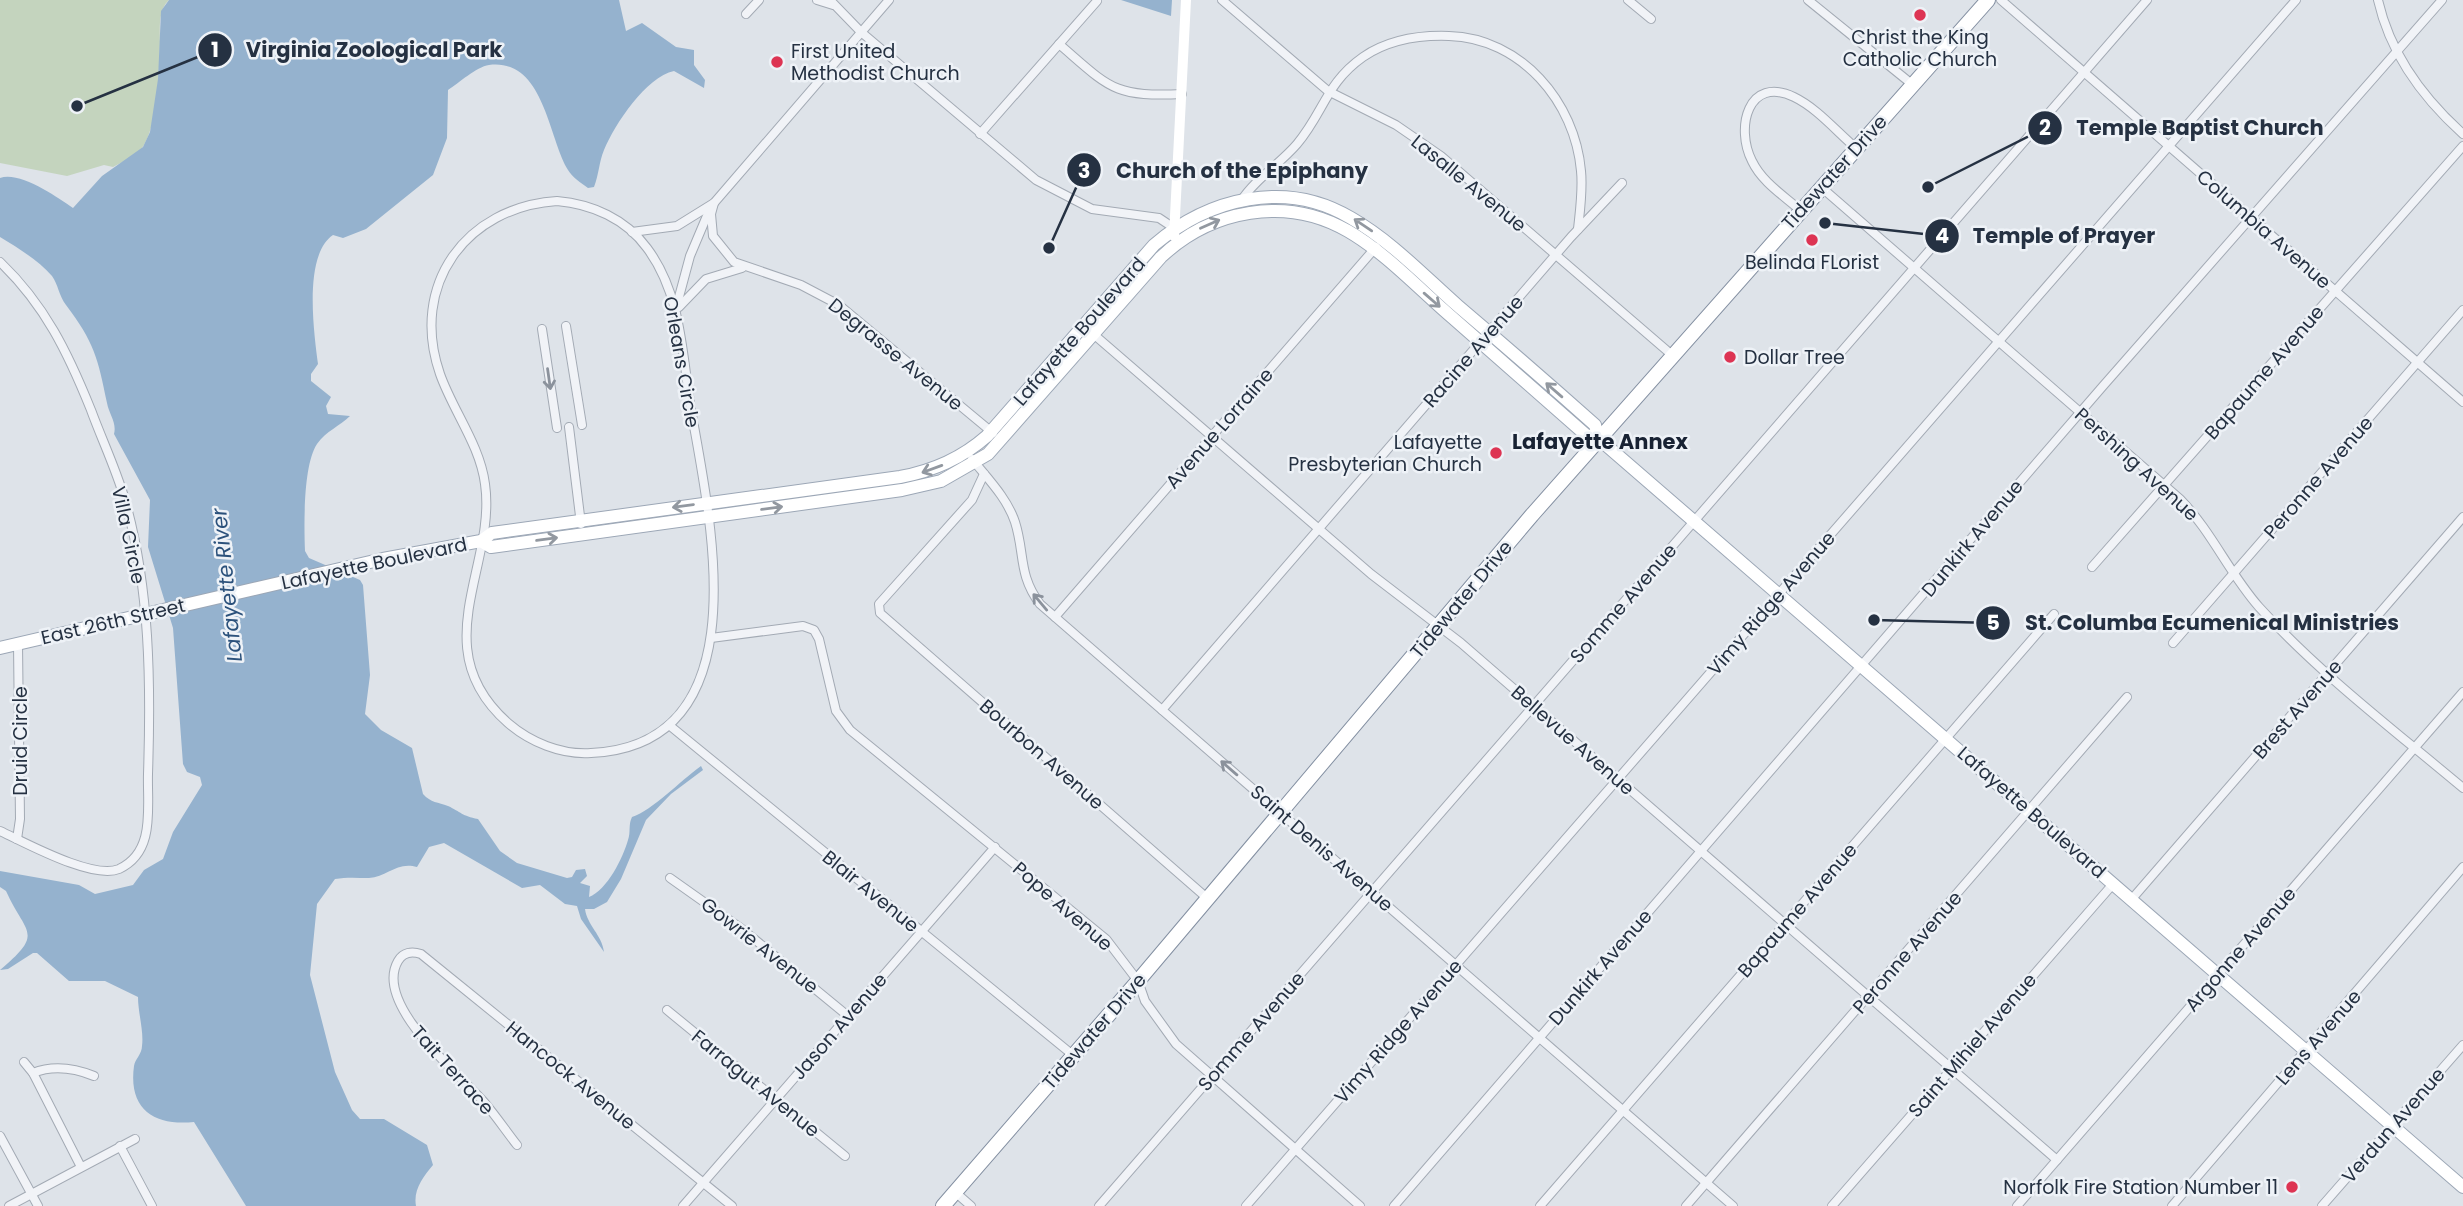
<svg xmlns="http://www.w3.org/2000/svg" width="2463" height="1206" font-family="Poppins,sans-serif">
<rect width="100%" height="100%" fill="#dee3e9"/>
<path fill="#c4d4be" d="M0,0H169C158,10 160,28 160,42C159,69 158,122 144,145C138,156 124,161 113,167L104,165L67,176L0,163Z"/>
<g fill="#95b2ce">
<path d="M169,0H619L626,31L642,23L676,47L694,50V65L705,80L704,88L674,71C646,77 615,124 604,150C599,162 599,174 594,187L588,188C581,183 572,177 568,170C548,137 544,58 489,65C476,67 459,83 448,90L447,138L433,175L366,229L343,238L333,235C303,255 314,333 318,364L311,374V381L331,397L326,406L328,414L350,416C340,426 326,431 317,444C303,465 304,526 305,551L309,558L360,580L363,585L370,675L365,714L381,730L412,748L423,794C431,803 438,802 448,806C461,812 462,816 478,819L500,851L517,863L567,878L572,877L576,870L585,869L587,876L580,883L590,886L589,897C607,890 623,858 628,840C631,832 628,825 632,817C653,810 680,781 701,766L703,770L671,794L646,820L621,879L607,902L594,909H585C587,925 602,935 604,952L581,919L577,906L565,904L540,885L522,888L444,843L429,847L417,867C397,861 387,877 369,878C357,878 347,877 335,879L317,904L310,975L335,1072L352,1110L360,1119H384L427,1145L433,1165C423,1177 413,1190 416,1206H246L194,1122C155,1126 128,1110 134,1066C135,1059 142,1054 142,1046C144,1031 138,1013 138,997L105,981H69L37,953H33L8,969L0,970C45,932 26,935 6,891L0,887V871L79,885L95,894L133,885L144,870L163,859L173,832L202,785L200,777L187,772L183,764L173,628L148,547L150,500L114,434C117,423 109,414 107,403C98,358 94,342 66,305C59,296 58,284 52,276C38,260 18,248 0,237V178C20,171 57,197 73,208L102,176L143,147L150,132L158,79L161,11Z"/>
<polygon points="1121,0 1172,0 1171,16"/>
</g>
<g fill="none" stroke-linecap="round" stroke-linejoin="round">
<g stroke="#a3aab4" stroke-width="10">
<g id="street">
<polyline points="817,0 833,5"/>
<polyline points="830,0 861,32 1036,180 1092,209 1159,218 1174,228"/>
<polyline points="1222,0 1328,91 1396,125 1441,156 1672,355"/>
<polyline points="1628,0 1651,19"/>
<polyline points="1808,0 1913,85"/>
<polyline points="2001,0 2463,402"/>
<path d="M2378,0C2390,53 2423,98 2463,134"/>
<polyline points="746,14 759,0"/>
<path d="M1059,44C1110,88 1113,97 1182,94"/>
<polyline points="980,134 1097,1"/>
<path d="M1821,187L2180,499C2212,532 2229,573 2259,607C2320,674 2394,730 2463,788"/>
<path d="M557,201C592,204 626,219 647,248C683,296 682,359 692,415C711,523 761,745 591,753C561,755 530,742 508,723C423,648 497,566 485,484C480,445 453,411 440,374C409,285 466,207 557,201Z"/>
<path d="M1241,201C1255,179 1280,164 1297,144C1324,112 1326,83 1363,57C1388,40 1420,35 1449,36C1521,38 1575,102 1581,171C1583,190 1580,210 1578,229"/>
<polyline points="714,203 711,214 713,236 734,262 801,285 839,305 993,433"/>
<path d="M1800,210C1783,195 1762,182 1752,161C1735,128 1748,75 1794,97C1817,108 1837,132 1856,148"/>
<polyline points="632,232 677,226 714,203 889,0"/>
<path d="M0,262C45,305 68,353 91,410C102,440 116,469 125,500C150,588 151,683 148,774C147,807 156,852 119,869C93,880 26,843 0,831"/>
<polyline points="679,307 706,279 742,268"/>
<polyline points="676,308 690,256 709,211"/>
<polyline points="566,326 582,425"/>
<polyline points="542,329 557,428"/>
<polyline points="1091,332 1371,574 1461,643 2057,1160"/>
<polyline points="569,427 581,524"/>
<path d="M972,459C988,479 1007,498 1015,522C1025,553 1018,575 1040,604L1733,1206"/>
<polyline points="984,474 972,500 879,604 880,613 1207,898"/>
<polyline points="2092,567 2463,146"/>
<polyline points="1055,617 1376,247"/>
<polyline points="711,638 803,626 814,630 819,639 836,711 850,730 1106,939 1138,981 1145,1001 1176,1044 1360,1206"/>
<polyline points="2173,643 2463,310"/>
<polyline points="1162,710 1571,237 1622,183"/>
<polyline points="669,725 1074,1056"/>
<polyline points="17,839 20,819 18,644"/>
<polyline points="670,878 742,929 848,1016"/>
<polyline points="2131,900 2463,517"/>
<polyline points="667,1010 845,1156"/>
<polyline points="24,1062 33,1073 81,1167"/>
<path d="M33,1073C53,1065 74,1068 94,1076"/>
<polyline points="0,1136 38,1206"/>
<path d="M517,1145C506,1131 496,1116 484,1102C459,1074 373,1004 398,961C403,952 412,951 421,954L732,1206"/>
<polyline points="120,1146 152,1206"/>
<polyline points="955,1192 971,1206"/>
<polyline points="9,1206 135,1139"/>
<polyline points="683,1206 995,847"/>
<polyline points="1099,1206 2147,0"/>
<polyline points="1246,1206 2296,0"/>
<polyline points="1394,1206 2103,386 2442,0"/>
<polyline points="1540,1206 2054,614"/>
<polyline points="1686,1206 2127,697"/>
<polyline points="1832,1206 2113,884"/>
<polyline points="2017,1206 2463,692"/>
<polyline points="2172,1206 2463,867"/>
<polyline points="2322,1206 2463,1045"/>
</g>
</g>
<g stroke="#9ca7b6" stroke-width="14">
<g id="primary">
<path d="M481,541L491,547L902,490L941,481L988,454L1161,257C1211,210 1286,195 1348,231C1386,253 1420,290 1454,319C1498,358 1542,396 1586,435L1599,439L2463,1187"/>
<path d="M0,648L383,559L481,541L492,533L900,477C933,471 961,459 987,436L1154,245C1209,198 1286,179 1351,218C1391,241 1424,276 1458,306C1504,345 1550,385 1595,425L1599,439"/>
</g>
</g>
<g stroke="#8490a2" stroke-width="16">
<polyline id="highway" points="943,1206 1138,981 1532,515 1988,0"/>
</g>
<use href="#street" stroke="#f1f3f7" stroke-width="8"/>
<polyline stroke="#fff" stroke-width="10" points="1174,236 1186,0"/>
<use href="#primary" stroke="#fff" stroke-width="12"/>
<use href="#highway" stroke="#fff" stroke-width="14"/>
</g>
<defs><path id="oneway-shaft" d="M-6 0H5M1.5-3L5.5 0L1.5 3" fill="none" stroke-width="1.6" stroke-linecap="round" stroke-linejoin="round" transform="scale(1.75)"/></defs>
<g stroke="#9298a0">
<use href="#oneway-shaft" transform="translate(1210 224) rotate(-24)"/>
<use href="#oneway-shaft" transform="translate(1363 225) rotate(-146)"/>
<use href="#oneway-shaft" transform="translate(1432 300) rotate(41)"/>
<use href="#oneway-shaft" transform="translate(1554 390) rotate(-139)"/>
<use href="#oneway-shaft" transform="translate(932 469) rotate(160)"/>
<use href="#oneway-shaft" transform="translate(683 506) rotate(172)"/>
<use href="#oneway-shaft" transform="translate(772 508) rotate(-8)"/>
<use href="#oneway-shaft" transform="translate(547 539) rotate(-8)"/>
</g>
<g stroke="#8b929c">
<use href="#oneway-shaft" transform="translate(549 379) rotate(82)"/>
<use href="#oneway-shaft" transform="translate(1040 602) rotate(-130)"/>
<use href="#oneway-shaft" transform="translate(1229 768) rotate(-139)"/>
</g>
<g fill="#dd3453" stroke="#eef2f7" stroke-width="2.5">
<circle cx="1920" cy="15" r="7"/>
<circle cx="777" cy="62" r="7"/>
<circle cx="1812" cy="240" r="7"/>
<circle cx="1730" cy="357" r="7"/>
<circle cx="1496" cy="453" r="7"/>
<circle cx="2292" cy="1187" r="7"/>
</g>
<g text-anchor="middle" stroke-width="5" stroke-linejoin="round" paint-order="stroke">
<g font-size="19" fill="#253142" stroke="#eef2f7">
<text x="1920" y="44">Christ the King<tspan x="1920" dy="22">Catholic Church</tspan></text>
<text x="791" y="58" text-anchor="start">First United<tspan x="791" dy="22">Methodist Church</tspan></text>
<text x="1812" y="269">Belinda FLorist</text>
<text x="1744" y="364" text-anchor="start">Dollar Tree</text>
<text x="1482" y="449" text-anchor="end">Lafayette<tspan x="1482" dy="22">Presbyterian Church</tspan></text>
<text x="2278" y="1194" text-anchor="end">Norfolk Fire Station Number 11</text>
</g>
<g font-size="19" fill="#253142" stroke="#eef2f7">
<text transform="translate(1834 172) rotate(-48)" y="7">Tidewater Drive</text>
<text transform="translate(1469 183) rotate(39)" y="7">Lasalle Avenue</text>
<text transform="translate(2264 229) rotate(41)" y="7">Columbia Avenue</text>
<text transform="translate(1079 331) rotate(-49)" y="7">Lafayette Boulevard</text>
<text transform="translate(1473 351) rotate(-49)" y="7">Racine Avenue</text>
<text transform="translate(896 354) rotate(39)" y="7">Degrasse Avenue</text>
<text transform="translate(682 362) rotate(80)" y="7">Orleans Circle</text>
<text transform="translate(2264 372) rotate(-49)" y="7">Bapaume Avenue</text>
<text transform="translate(1219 428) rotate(-49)" y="7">Avenue Lorraine</text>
<text transform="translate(2137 464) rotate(42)" y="7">Pershing Avenue</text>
<text transform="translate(2318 477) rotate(-49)" y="7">Peronne Avenue</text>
<text transform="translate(129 535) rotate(78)" y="7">Villa Circle</text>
<text transform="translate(1972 538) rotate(-50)" y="7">Dunkirk Avenue</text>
<text transform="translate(374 563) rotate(-12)" y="7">Lafayette Boulevard</text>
<text transform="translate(1461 599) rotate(-50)" y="7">Tidewater Drive</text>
<text transform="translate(1623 603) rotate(-49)" y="7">Somme Avenue</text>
<text transform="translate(1771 603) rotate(-49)" y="7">Vimy Ridge Avenue</text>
<text transform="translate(113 621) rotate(-13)" y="7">East 26th Street</text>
<text transform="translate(2297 709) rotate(-49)" y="7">Brest Avenue</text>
<text transform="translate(1573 740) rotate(41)" y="7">Bellevue Avenue</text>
<text transform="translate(20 741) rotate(-90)" y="7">Druid Circle</text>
<text transform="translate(1042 754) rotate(41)" y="7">Bourbon Avenue</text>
<text transform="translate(2032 812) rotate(41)" y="7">Lafayette Boulevard</text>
<text transform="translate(1322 848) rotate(41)" y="7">Saint Denis Avenue</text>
<text transform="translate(871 891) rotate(39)" y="7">Blair Avenue</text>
<text transform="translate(1063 906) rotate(41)" y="7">Pope Avenue</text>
<text transform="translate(1797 910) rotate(-49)" y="7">Bapaume Avenue</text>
<text transform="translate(760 945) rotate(38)" y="7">Gowrie Avenue</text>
<text transform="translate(2240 949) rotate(-49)" y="7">Argonne Avenue</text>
<text transform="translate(1907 952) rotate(-49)" y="7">Peronne Avenue</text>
<text transform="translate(1600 967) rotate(-49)" y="7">Dunkirk Avenue</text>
<text transform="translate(839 1026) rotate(-49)" y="7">Jason Avenue</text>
<text transform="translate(1094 1031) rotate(-49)" y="7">Tidewater Drive</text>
<text transform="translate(1251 1031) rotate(-49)" y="7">Somme Avenue</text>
<text transform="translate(1398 1031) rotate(-49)" y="7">Vimy Ridge Avenue</text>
<text transform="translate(2318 1037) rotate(-49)" y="7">Lens Avenue</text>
<text transform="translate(1972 1045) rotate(-49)" y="7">Saint Mihiel Avenue</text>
<text transform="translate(453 1070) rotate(48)" y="7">Tait Terrace</text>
<text transform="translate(571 1075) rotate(39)" y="7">Hancock Avenue</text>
<text transform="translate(756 1083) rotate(39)" y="7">Farragut Avenue</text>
<text transform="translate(2393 1125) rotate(-49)" y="7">Verdun Avenue</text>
</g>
<g font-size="21" font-weight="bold" fill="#182233" stroke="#eef2f7">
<text x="1600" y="449">Lafayette Annex</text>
</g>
<g font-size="21" font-style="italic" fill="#2b517b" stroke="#eef2f7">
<text transform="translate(227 585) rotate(-96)" y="7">Lafayette River</text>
</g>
</g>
<path fill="none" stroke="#253142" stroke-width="2.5" d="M77 106L215 50M1928 187L2045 128M1049 248L1084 170M1825 223L1942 236M1874 620L1993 623"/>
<g fill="#253142" stroke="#eef2f7" stroke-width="2.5">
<circle cx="77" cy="106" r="7"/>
<circle cx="1928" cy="187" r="7"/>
<circle cx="1049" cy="248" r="7"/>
<circle cx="1825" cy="223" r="7"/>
<circle cx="1874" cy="620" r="7"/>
<circle cx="215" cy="50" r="18"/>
<circle cx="2045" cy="128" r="18"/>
<circle cx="1084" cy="170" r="18"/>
<circle cx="1942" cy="236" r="18"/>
<circle cx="1993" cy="623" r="18"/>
</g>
<g font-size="21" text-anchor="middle" font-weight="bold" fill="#fff">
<text x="215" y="57">1</text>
<text x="2045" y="135">2</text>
<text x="1084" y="178">3</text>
<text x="1942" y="243">4</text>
<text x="1993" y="630">5</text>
</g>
<g font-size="21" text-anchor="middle" font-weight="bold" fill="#253142" stroke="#eef2f7" stroke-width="5" stroke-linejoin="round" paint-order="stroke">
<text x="374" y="57">Virginia Zoological Park</text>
<text x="2200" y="135">Temple Baptist Church</text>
<text x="1242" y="178">Church of the Epiphany</text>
<text x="2064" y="243">Temple of Prayer</text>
<text x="2212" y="630">St. Columba Ecumenical Ministries</text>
</g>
</svg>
